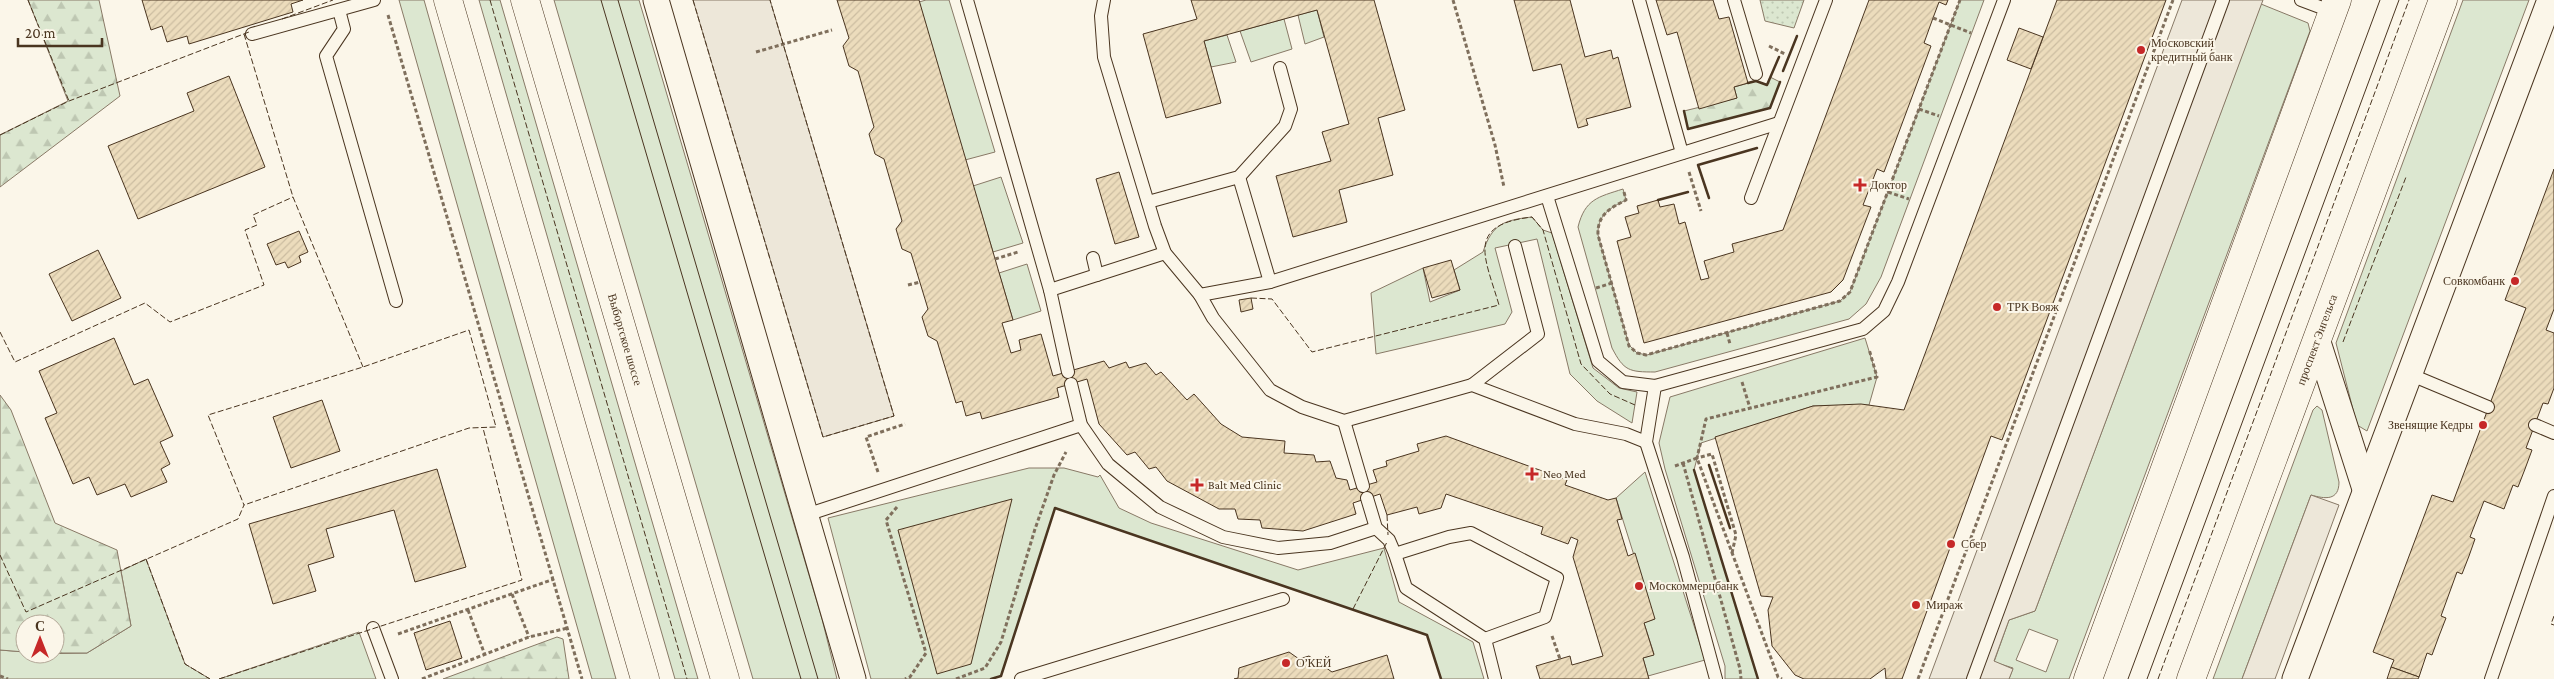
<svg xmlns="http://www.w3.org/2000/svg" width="2554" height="679" font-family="'Crimson Pro',serif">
<defs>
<pattern id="forest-firs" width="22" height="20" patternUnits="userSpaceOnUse" patternTransform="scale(1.25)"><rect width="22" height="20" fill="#dce7d0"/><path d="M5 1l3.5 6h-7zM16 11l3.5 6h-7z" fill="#bec7b2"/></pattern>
<pattern id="park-dots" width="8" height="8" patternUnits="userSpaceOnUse" patternTransform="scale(1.25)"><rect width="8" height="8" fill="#dce7d0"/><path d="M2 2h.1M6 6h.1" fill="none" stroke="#bec7b2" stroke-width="1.8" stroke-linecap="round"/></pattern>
<pattern id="building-hatch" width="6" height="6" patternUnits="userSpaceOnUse" patternTransform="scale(1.25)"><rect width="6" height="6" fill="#ecdcbc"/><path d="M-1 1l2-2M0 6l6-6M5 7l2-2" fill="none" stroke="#ccbda1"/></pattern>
</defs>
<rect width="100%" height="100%" fill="#fbf6e9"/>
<g fill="#dce7d0" stroke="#887966" fill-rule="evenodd">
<polygon points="399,0 424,0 616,679 592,679"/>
<polygon points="479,0 500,0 698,679 675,679"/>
<polygon points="554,0 639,0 822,619 837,679 753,679"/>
<polygon points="926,0 949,0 995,152 965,160 919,2"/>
<path d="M1960,0H1984L1881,277L1866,304L1849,319L1655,372C1629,372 1624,371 1612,348L1578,227C1585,199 1598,197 1623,189L1626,200C1610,208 1597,215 1598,235L1629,345L1637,353L1647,355L1840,301L1850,292Z"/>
<polygon points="2463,0 2529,0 2367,431 2357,425 2336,343"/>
<path d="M2261,4L2308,23L2310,31L2069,679H2009L2013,668L1994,662L2009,620L2035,611ZM2029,629L2058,640L2046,672L2016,660Z"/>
<polygon points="1317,10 1324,37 1305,44 1298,15"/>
<polygon points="1284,19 1292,49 1251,62 1240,31"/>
<polygon points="1227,35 1236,62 1211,67 1204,41"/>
<polygon points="1001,177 1023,243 993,252 973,186"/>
<path d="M1532,217L1543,230L1552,233L1593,368L1619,388L1637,392L1632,423L1597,401L1570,374L1537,239L1495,248L1512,312L1505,324L1376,354L1371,293L1423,268L1430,302L1460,290L1454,270L1483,252C1492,224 1504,220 1532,217Z"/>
<polygon points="1027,264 1041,311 1013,320 999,273"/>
<polygon points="1865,338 1877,377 1869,405 1813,406 1701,443 1694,470 1758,679 1725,679 1725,666 1665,469 1659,443 1670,397"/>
<path d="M2317,406L2322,410L2339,482C2339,501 2325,499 2311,495L2242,679H2213L2313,410Z"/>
<polygon points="1029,468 1064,468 1098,477 1100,475 1119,508 1151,523 1298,570 1384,548 1399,602 1473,642 1484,679 1441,679 1427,635 1055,508 1001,676 991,679 871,679 828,518"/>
<polygon points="1645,472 1705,660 1648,676 1643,658 1654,654 1644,623 1654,619 1616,498"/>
<polygon points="146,559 185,664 210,679 0,679 0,650 25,652 25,654 87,653 131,626 121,571"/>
<polygon points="359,632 376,679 219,679"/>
</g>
<g fill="url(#forest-firs)" stroke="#887966">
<polygon points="28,0 99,0 120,96 0,187 0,135 68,101"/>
<polygon points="1770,77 1780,82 1770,108 1688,129 1684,111 1737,98 1734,87 1756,81 1767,85"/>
<polygon points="0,395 11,410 55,523 117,550 131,626 87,653 55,653 55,624 25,624 25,652 0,650"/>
<polygon points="557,637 563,639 569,679 443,679"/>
</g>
<polygon fill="url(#park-dots)" stroke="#887966" points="1760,0 1804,0 1794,28 1765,21"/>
<g fill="#ede7d9" stroke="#887966">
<polygon points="693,0 770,0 894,416 823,437"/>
<polygon points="2182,0 2263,0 2035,611 2009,620 1994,661 2013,669 2009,679 1929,679"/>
<polygon points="2311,495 2339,505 2275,679 2242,679"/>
</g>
<g fill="url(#building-hatch)" stroke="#4a3520">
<polygon points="142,0 303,0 291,4 293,12 189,44 187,36 167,42 162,26 151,30"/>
<polygon points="837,0 919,0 1013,320 1002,323 1011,353 1021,350 1019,340 1041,334 1053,376 1104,361 1109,368 1126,362 1129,368 1146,363 1156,375 1161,372 1187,400 1194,394 1221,424 1242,437 1285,441 1284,453 1314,455 1316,462 1330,461 1336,478 1347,480 1350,490 1377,482 1373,470 1387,466 1386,461 1419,451 1417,444 1446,436 1567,480 1565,485 1608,500 1616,498 1622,519 1617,520 1628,556 1635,553 1655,619 1644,623 1654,655 1643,658 1649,679 1540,679 1536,666 1570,656 1572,665 1603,656 1573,557 1578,540 1571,537 1568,544 1541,534 1543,527 1446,494 1441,508 1419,514 1417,507 1387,515 1380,494 1353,503 1356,514 1303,531 1262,528 1260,520 1238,519 1235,509 1219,509 1167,481 1156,467 1149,469 1135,452 1127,455 1099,424 1087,379 1057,388 1059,397 982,419 980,412 966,416 962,401 956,403 937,341 928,336 922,317 928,309 911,253 902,249 896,229 902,221 884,159 875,154 869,134 874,127 858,71 849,66 843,46 849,38"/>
<polygon points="1191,0 1374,0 1405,110 1378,118 1393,175 1339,190 1347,222 1293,237 1276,176 1331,161 1322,132 1349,124 1317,10 1204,41 1221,103 1166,118 1143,34 1197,19"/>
<polygon points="1514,0 1570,0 1585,57 1611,50 1613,59 1618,57 1631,107 1586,119 1588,125 1578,128 1561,64 1533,71"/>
<polygon points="1656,0 1713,0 1719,19 1729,17 1748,83 1734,87 1737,98 1699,109 1677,32 1667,35"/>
<polygon points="1869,0 1948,0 1946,5 1939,2 1933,18 1924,43 1931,46 1884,172 1877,169 1863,205 1871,207 1843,280 1831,292 1644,343 1617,241 1631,237 1625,217 1639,213 1637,206 1658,200 1660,207 1674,204 1679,224 1685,222 1701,280 1709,278 1704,261 1734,252 1732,244 1783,230"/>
<polygon points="2057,0 2166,0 2002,440 1991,436 1902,679 1886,679 1885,668 1870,679 1804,679 1795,675 1772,646 1768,610 1773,597 1761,596 1715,437 1813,406 1861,404 1904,410"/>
<polygon points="2019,28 2043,37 2031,69 2007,60"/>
<polygon points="229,76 265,167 138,219 108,146 194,111 187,93"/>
<polygon points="2554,169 2554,309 2546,330 2554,333 2554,388 2548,404 2543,403 2526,448 2532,450 2525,469 2518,487 2513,485 2504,509 2484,501 2470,537 2475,539 2469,556 2462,574 2457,572 2441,616 2446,618 2439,636 2432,655 2427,653 2419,677 2391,667 2394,660 2373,652 2432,495 2453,502 2526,308 2505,300"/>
<polygon points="1119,172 1139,237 1115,244 1096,179"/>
<polygon points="299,231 308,252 299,256 301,262 288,268 285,262 276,265 267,244"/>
<polygon points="98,250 121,298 72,321 49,274"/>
<polygon points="1451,260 1460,290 1432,298 1423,268"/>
<polygon points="1251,298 1253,309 1241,312 1239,300"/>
<polygon points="114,338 134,385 148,379 173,436 160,442 170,464 161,469 167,482 131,497 125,484 97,495 89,477 73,484 45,418 57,413 39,371"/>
<polygon points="322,400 340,451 291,468 273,417"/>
<polygon points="437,469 466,567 415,582 394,510 326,529 334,557 308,565 316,591 273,604 249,524"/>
<polygon points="1012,499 971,664 937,674 898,530"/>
<polygon points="450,621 462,658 426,670 414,633"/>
<polygon points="1289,652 1299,659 1309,656 1332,672 1387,655 1394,679 1234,679 1238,678 1239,668"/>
<polygon points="2391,667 2419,677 2418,679 2387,679"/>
</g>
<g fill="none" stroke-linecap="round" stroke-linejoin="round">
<g stroke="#4a3520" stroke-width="14">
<g id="service">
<polyline points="967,0 1050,290 1068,372"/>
<polyline points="1104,0 1101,16 1104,57 1155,226 1165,253 1200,295 1270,282 1779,123"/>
<polyline points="1639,0 1682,153"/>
<polyline points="1734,0 1756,74"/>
<polyline points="2301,0 2333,12"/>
<polyline points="339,10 344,29 326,56 396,301"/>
<polyline points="252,34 374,0"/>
<polyline points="1239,177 1270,282"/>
<polyline points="1547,196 1598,361 1623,382 1655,386 1863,329 1884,311 1898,282 2004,0"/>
<polyline points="1751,198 1826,0"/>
<polyline points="1148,202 1239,177 1285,126 1291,109 1280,68"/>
<polyline points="1093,258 1097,275"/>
<polyline points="1050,290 1165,253"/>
<polyline points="1200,295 1213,318 1270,390 1302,407 1344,421 1472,385 1575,424 1626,434 1646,442"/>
<polyline points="2409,374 2488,407"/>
<polyline points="1071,384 1081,425 1108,464 1160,507 1223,537 1278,548 1330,543 1376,528"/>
<polyline points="1472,385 1538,334 1515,246"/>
<polyline points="1655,386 1646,442 1683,557 1716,679"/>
<polyline points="1344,421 1363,486"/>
<polyline points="2535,425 2554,433"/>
<polyline points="1367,498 1376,528 1389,540 1395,554 1406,588 1485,639 1495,679"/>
<polyline points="806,515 1081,425"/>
<polyline points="1395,554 1449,537 1471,533 1557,578 1545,617 1485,639"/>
<polyline points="373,628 392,679"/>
<polyline points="1021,679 1283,599"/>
<polyline points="1973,679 2223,0"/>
<polyline points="2491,679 2554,496"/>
</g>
</g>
<g stroke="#4a3520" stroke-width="27">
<g id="minor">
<polyline points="656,0 853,679"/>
<polyline points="2317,339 2365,489"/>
<polyline points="2295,679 2550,0"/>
</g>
</g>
<g stroke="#4a3520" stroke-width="29">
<g id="primary">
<polyline points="448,0 645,679"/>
<path id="s1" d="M525,0L725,679"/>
<polyline points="2088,679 2337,0"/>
<path id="s2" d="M2191,679L2443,0"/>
</g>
</g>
<g stroke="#7f6f5c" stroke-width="3" stroke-dasharray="4 2.5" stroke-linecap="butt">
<polyline points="1453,0 1495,145 1504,187"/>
<polyline points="388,15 582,679"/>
<polyline points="1933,18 1971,33"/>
<polyline points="1769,46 1785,54"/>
<polyline points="756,52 832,30"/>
<polyline points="1919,109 1939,116"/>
<polyline points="1689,172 1701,211"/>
<path d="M1624,192L1626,200C1610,208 1597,215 1598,235L1629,346L1637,353L1646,355L1840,301L1850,292L1960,0"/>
<polyline points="1888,192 1909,199"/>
<polyline points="995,259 1018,252"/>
<polyline points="908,285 920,282"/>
<polyline points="1596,288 1612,283"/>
<polyline points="1727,333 1730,344"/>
<polyline points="1742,382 1750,408"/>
<polyline points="1683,463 1740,669 1741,679"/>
<polyline points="1675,466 1697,458 1778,677 1782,679"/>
<polyline points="878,472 866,437 905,424"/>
<polyline points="897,507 886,520 926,653 910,677 905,679"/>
<polyline points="1732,553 1736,535 1712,454 1697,458 1706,419 1877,377 1869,349"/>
<polyline points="512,594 529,637"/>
<polyline points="468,610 485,655"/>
<polyline points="398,634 554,579"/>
<polyline points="1552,636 1560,659"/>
<polyline points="0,676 8,679"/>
<polyline points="422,679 529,637 568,628"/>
<polyline points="956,679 985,668 1001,642 1035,529 1054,475 1066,452"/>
<polyline points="1918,679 2173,0"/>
</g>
<use href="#service" stroke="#fbf6e9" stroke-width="12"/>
<use href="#minor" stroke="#fbf6e9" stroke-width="25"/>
<use href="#primary" stroke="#fbf6e9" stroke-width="28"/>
<g stroke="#4a3520" stroke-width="1">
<polyline points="601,0 801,679"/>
<polyline points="618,0 818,679"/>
<polyline points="2128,679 2380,0"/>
<polyline points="2147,679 2399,0"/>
</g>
<g stroke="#4a3520" stroke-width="1" stroke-dasharray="6 2.5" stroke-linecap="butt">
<polyline points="28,0 69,101"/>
<polyline points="490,0 687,679"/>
<polyline points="693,0 823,437 894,416 770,0"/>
<polyline points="282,19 333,0"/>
<polyline points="244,34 293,197 363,367"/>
<polyline points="0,135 69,101 249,32"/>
<path d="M1251,298L1272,299L1312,352L1499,305C1485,257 1465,225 1532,217L1543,230L1581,364L1610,394L1635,405"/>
<polyline points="0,332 15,362 145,303 170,322 264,285 245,230 257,225 253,215 293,197"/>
<polyline points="2343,342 2406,177"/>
<polyline points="1387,515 1388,535"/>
<polyline points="0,555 26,612 238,519 244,505 208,415 363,367 469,330 496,427 469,428 244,505"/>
<polyline points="146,559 185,664 210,679"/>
<polyline points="1353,609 1387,542"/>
<polyline points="2554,616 2551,624 2554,625"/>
<polyline points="219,679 522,580 483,428"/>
<polyline points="2158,679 2409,0"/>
</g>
<g stroke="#4a3520" stroke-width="2.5">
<polyline points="1783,71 1797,36"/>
<polyline points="1748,83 1756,81 1767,85 1779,57"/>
<polyline points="1684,111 1688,129 1770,108 1780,82"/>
<polyline points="1709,198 1698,165 1757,148"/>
<polyline points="1658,200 1688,192"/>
<polyline points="1709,465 1730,528"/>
<polyline points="1694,470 1758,679"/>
<polyline points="991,679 1001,676 1055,508 1427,635 1441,679"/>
</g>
</g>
<g fill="#c62828" stroke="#fbf6e9" stroke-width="2">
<circle cx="2141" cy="50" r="5"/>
<path d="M1857.5 177.5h5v5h5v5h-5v5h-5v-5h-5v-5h5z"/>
<circle cx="2515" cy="281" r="5"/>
<circle cx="1997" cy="307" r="5"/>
<circle cx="2483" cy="425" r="5"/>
<path d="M1529.5 466.5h5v5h5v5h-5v5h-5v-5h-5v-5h5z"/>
<path d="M1194.5 477.5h5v5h5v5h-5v5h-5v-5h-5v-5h5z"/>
<circle cx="1951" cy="544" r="5"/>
<circle cx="1639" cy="586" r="5"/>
<circle cx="1916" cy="605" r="5"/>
<circle cx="1286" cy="663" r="5"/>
</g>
<g text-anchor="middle" stroke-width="4" stroke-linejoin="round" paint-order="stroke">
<g font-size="12" fill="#4a3520" stroke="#fbf6e9" text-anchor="start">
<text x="2151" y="47">Московский<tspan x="2151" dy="14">кредитный банк</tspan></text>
<text x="1870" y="189">Доктор</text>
<text x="2505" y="285" text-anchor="end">Совкомбанк</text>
<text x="2007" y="311">ТРК Вояж</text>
<text x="2473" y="429" text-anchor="end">Звенящие Кедры</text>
<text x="1543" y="478">Neo Med</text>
<text x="1208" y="489">Balt Med Clinic</text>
<text x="1961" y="548">Сбер</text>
<text x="1649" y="590">Москоммерцбанк</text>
<text x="1926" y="609">Мираж</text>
<text x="1296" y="667">О’КЕЙ</text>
</g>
<g font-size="12" fill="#4a3520" stroke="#fbf6e9">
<text dy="4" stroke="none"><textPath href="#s2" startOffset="362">проспект Энгельса</textPath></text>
<text dy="4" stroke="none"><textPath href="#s1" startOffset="354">Выборгское шоссе</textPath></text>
</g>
</g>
<g transform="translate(40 639)"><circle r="24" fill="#fbf6e9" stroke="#b4a999"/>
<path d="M0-4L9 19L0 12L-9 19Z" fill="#c62828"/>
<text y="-8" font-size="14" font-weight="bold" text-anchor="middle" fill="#4a3520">С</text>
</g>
<path d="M18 38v8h84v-8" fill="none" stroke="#4a3520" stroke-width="2.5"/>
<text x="25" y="38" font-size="15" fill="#4a3520" stroke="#fbf6e9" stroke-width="4" paint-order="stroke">20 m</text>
</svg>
